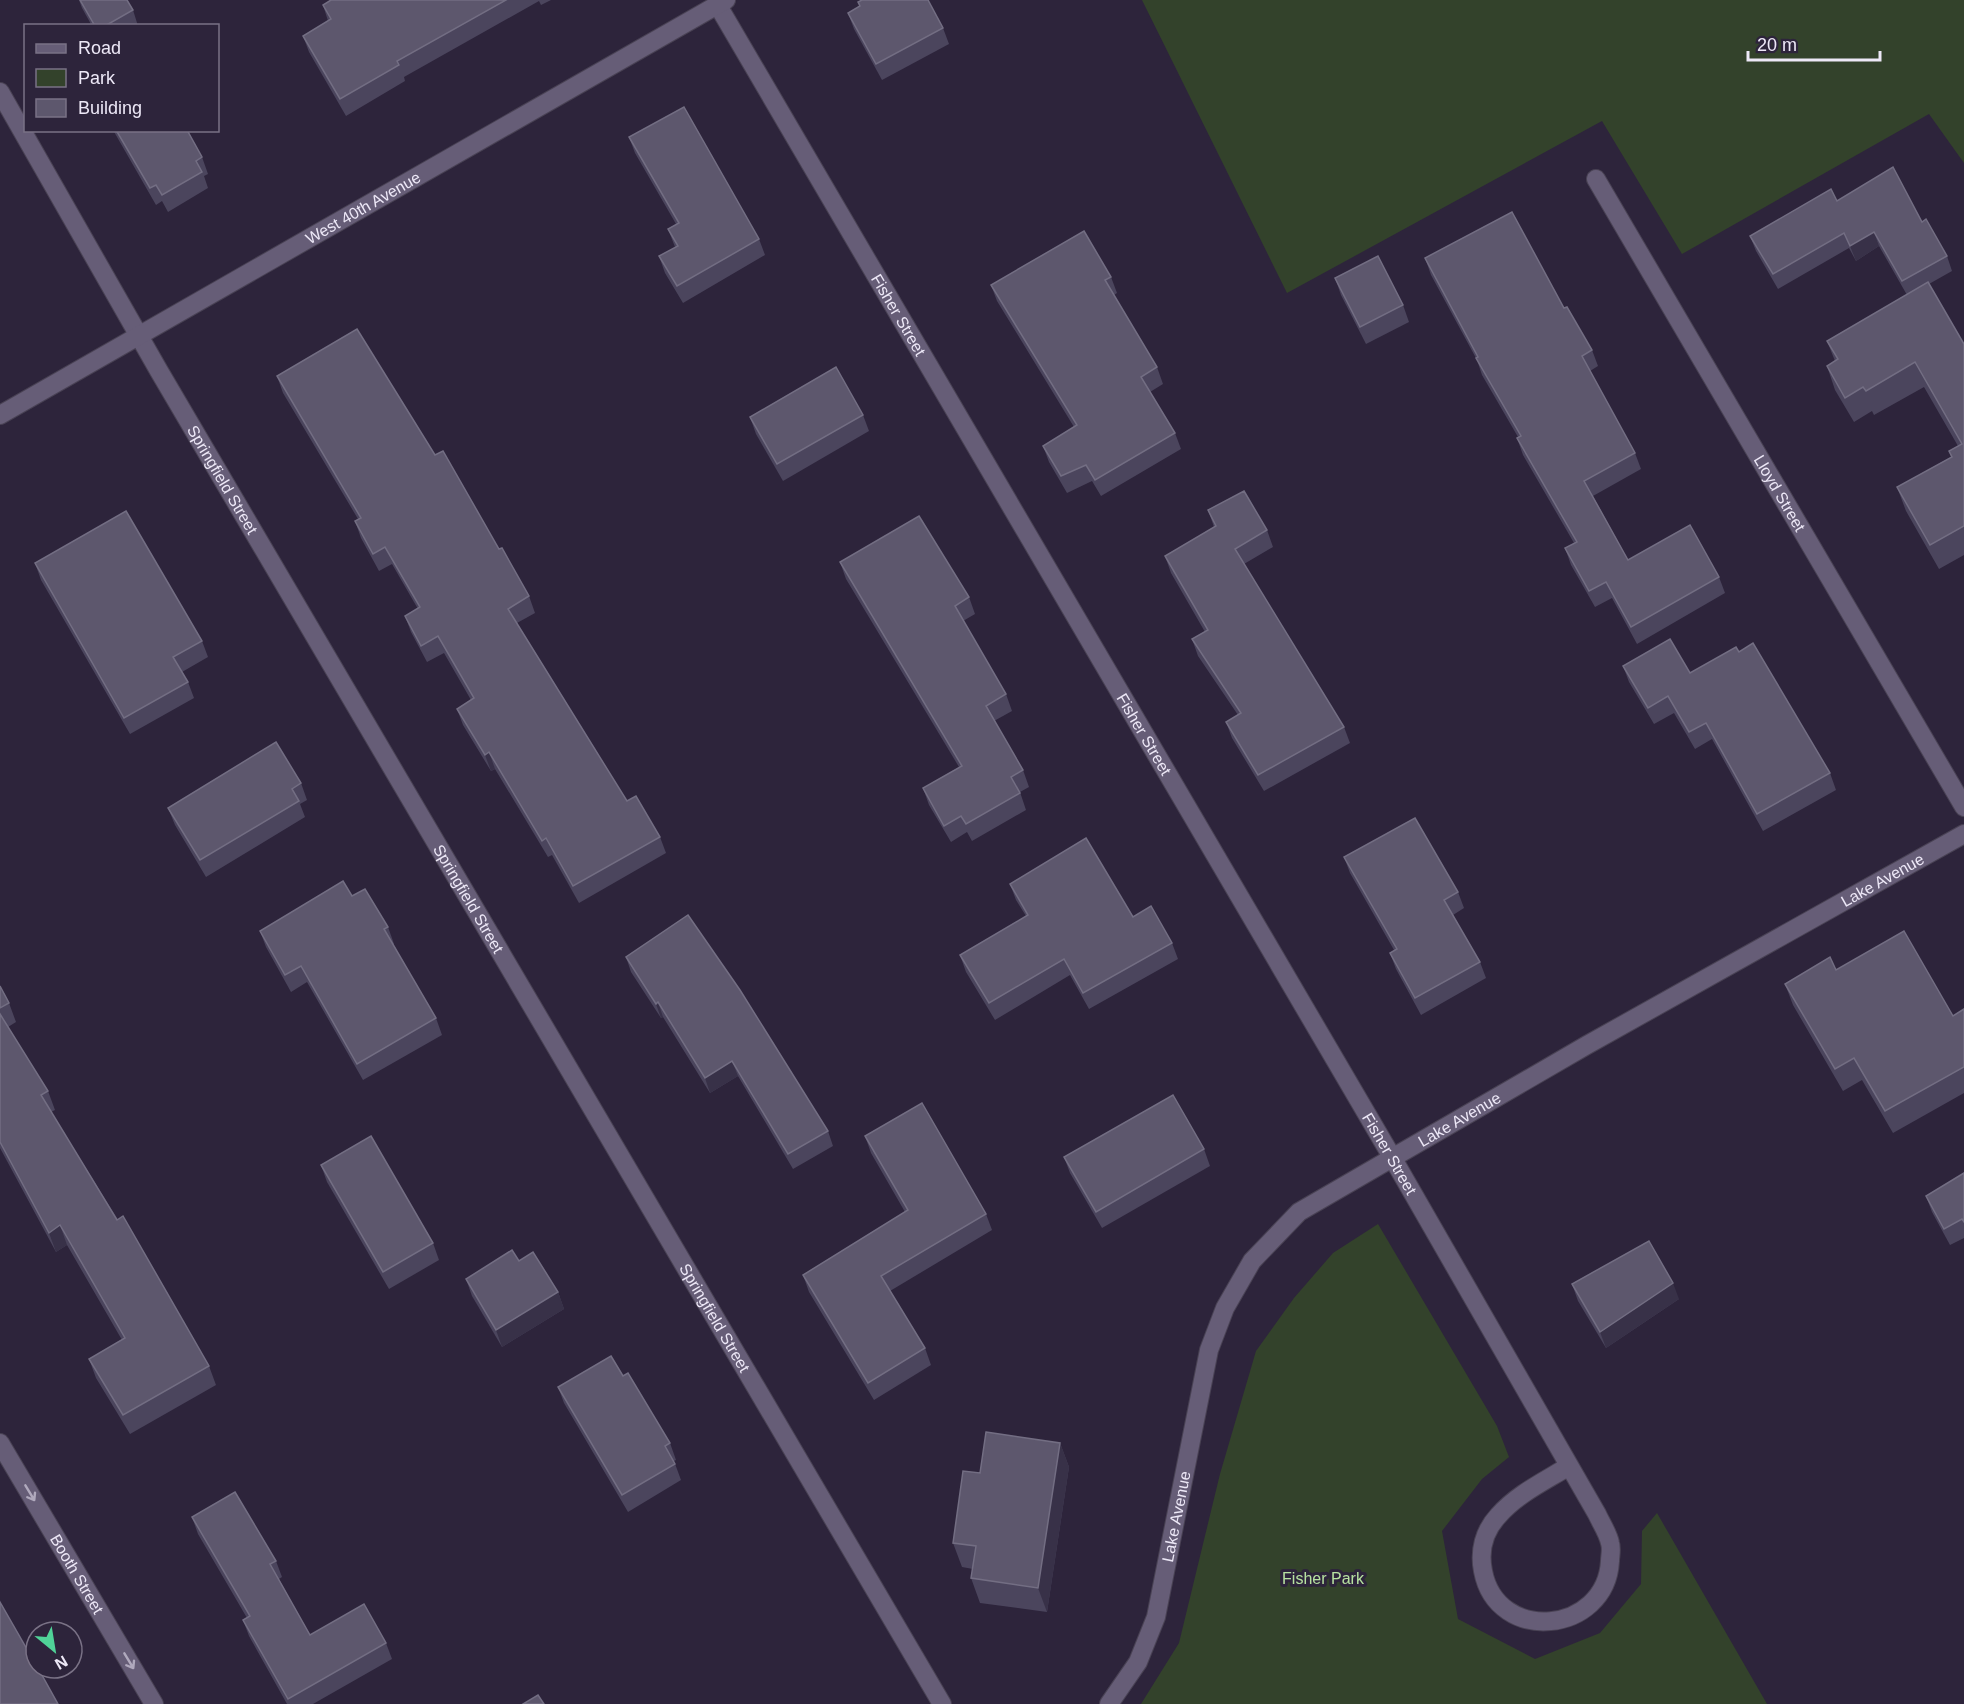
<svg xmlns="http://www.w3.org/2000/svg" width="1964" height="1704" font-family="Arial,sans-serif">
<rect width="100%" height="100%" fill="#2d243b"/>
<g fill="#33422b">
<polygon points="1142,0 1964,0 1964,163 1929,114 1682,254 1602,121 1287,293"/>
<polygon points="1378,1224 1497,1426 1509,1457 1482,1479 1442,1531 1458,1619 1535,1659 1600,1633 1641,1584 1642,1531 1657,1513 1767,1704 1141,1704 1179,1643 1220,1474 1256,1351 1294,1298 1333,1253"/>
</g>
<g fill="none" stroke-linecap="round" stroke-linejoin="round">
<g stroke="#494254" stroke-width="20">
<g id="street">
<path id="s1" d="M717,4L1392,1157L1597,1514C1601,1523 1608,1533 1610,1543C1612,1549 1610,1556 1610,1561C1606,1634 1497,1645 1483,1571C1479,1551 1484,1531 1498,1516C1517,1494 1545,1481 1569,1466"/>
<path id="s2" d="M0,92L159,371L942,1704"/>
<path id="s3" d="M1596,179L1964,807"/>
<path id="s4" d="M0,415L726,0"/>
<path id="s5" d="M0,1443L154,1704"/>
<path id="s6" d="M1109,1704L1138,1662L1156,1617L1209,1350L1225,1308L1252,1261L1299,1212L1587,1045L1964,834"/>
</g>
</g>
<use href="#street" stroke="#665d77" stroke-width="18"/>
</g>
<g fill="#4b455d">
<polygon points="79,0 127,0 133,10 138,26 92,26 82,8"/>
<polygon points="331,0 551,0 541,5 539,1 404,77 405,81 346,116 309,52 303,36 328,21 323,5"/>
<polygon points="848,13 943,28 949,44 882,80 854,29"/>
<polygon points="113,130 187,130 202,157 208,174 204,176 208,188 168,212 162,201 156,205"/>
<polygon points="629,137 759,239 765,255 683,303 665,273 659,256 675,247 668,229 676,224 635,153"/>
<polygon points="1837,201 1922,222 1947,256 1952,271 1929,284 1964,344 1964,555 1939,569 1906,511 1897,487 1951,457 1949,451 1958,446 1924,387 1874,415 1872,411 1854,422 1835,390 1827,366 1835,361 1827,341 1907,295 1879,246 1856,261 1849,248 1778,289 1756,251 1750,236"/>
<polygon points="1425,258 1564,308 1592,350 1598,366 1590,371 1635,453 1641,469 1593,496 1628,560 1719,577 1725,593 1637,644 1612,598 1595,607 1571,565 1565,548 1574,543 1523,455 1517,438 1518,437 1482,375 1477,360 1431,275"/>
<polygon points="1111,277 1117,293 1114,295 1157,367 1163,384 1150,392 1175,433 1181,449 1101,496 1092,481 1067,493 1049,462 1043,446 1074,427 997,301 991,285"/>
<polygon points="1335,278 1403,305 1409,322 1366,344 1341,295"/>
<polygon points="277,376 435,455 499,549 529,596 535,613 517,623 627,801 660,837 666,853 579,903 552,855 548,857 495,769 491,771 463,725 457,709 471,700 444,653 427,662 411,632 405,616 418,609 392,564 379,571 361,538 355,521 358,519 283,393"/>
<polygon points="863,415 869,431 783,481 756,434 750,417"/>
<polygon points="1208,510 1267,530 1273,547 1244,564 1344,727 1350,743 1264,791 1232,738 1226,722 1238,715 1198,656 1192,639 1205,632 1171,573 1165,556 1214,527"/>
<polygon points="840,562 969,597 975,614 963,621 1006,694 1012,711 994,721 1023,770 1029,787 1020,792 1026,810 972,841 967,832 951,842 929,805 923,788 959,767 846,579"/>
<polygon points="35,563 202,641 208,657 182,672 188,682 194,698 130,734 41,580"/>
<polygon points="1739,652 1830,773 1836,790 1763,831 1712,739 1695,749 1674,713 1654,724 1629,682 1623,666 1690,673"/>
<polygon points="301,783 307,800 300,804 305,817 206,877 175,825 168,808"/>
<polygon points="1344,857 1458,892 1464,908 1453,915 1480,962 1486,978 1421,1015 1396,969 1390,953 1394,950 1350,873"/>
<polygon points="1010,884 1133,917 1172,943 1178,959 1089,1009 1070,975 995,1020 966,972 960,955 1026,916 1016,900"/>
<polygon points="352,896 388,927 394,944 393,944 436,1018 442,1035 363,1080 307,982 291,992 266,947 260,931"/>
<polygon points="626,957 828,1131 833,1146 793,1169 738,1076 710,1093 663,1017 661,1018 631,972"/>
<polygon points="1836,970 1953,1016 1964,1009 1964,1093 1893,1133 1862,1080 1843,1091 1793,1005 1785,984"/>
<polygon points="0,986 9,1003 16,1022 8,1027 48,1091 55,1110 51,1112 209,1366 216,1385 130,1434 96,1378 89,1359 122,1340 67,1245 56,1252 0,1148"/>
<polygon points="865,1136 986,1214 992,1230 890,1291 925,1348 931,1365 874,1400 809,1292 803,1275 905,1212 871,1153"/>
<polygon points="1204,1149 1210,1166 1102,1228 1070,1173 1064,1157"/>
<polygon points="321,1165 433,1243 439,1260 389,1289 327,1182"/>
<polygon points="1964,1173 1964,1238 1950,1245 1932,1212 1926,1196"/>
<polygon points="519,1261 558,1292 564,1309 502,1347 472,1296 466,1279"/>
<polygon points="1572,1284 1679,1299 1606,1348 1578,1301"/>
<polygon points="623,1376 670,1443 676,1460 674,1461 681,1480 628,1512 564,1403 558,1387"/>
<polygon points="1060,1443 1069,1467 1047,1612 980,1603 971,1578 973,1569 962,1567 953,1543 980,1473"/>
<polygon points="192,1517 276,1561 282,1577 279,1579 310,1635 386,1643 392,1659 313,1704 287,1704 249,1636 243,1620 247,1618 198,1534"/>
</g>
<g fill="#383148">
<polygon points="1874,232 1879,246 1856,261 1850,246"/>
<polygon points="489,752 495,769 491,771 485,755"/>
<polygon points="658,1002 663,1017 661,1018 656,1004"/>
<polygon points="732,1061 738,1076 710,1093 705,1078"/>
<polygon points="60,1225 67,1245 56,1252 49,1233"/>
<polygon points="1673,1283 1679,1299 1606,1348 1600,1332"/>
<polygon points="558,1292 564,1309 502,1347 496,1330"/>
<polygon points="1060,1443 1069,1467 1047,1612 1038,1588"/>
</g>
<g fill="#5d576d" stroke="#736e83" stroke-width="1.5">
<polygon points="80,0 127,0 133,10 105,26 95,26"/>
<polygon points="331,0 506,0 397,61 399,65 340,99 303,36 331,19 323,5"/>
<polygon points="862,0 928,0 943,28 876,64 848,13 860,6 858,2"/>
<polygon points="684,107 759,239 677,286 659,256 678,246 668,229 679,223 629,137"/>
<polygon points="116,130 187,130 202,157 196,161 202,172 162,195 156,185 150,188"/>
<polygon points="1893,167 1922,222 1926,219 1947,256 1902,281 1874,232 1850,246 1844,233 1773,274 1750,236 1831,189 1837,201"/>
<polygon points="1512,212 1564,308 1567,307 1592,350 1582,356 1635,453 1584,481 1628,560 1690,525 1719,577 1631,627 1606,582 1589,591 1565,548 1577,542 1517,438 1521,436 1476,358 1478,357 1425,258"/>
<polygon points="1084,231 1111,277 1105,280 1157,367 1141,377 1175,433 1095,480 1086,465 1061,476 1043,446 1077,425 991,285"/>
<polygon points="1378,256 1403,305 1360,327 1335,278"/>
<polygon points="1928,282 1964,344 1964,526 1930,545 1897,487 1952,457 1949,451 1962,444 1915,362 1866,391 1863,387 1845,398 1827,366 1838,359 1827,341"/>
<polygon points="357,329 435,455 443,451 499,549 502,548 529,596 508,609 627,801 636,796 660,837 573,886 546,838 542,841 489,752 485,755 457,709 474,698 438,636 421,646 405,616 420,607 385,547 373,554 355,521 361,518 277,376"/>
<polygon points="836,367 863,415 777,464 750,417"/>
<polygon points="1244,491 1267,530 1235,549 1344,727 1258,775 1226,722 1241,713 1192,639 1208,630 1165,556 1216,526 1208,510"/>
<polygon points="126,511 202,641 173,657 188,682 124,718 35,563"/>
<polygon points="919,516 969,597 955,606 1006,694 986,706 1023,770 1011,777 1020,793 966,824 961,816 944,826 923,788 962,766 840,562"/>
<polygon points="1670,639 1690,673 1736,647 1739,652 1753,643 1830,773 1757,814 1706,723 1689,732 1668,696 1648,708 1623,666"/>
<polygon points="276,742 301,783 292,789 299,801 200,860 168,808"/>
<polygon points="1415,818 1458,892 1444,900 1480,962 1415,998 1390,953 1397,949 1344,857"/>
<polygon points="1086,838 1133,917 1151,906 1172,943 1083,993 1064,959 989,1003 960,955 1028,915 1010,884"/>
<polygon points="343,881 352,896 365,889 388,927 384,929 436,1018 357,1064 301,966 285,975 260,931"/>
<polygon points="688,915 740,990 828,1131 788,1154 732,1061 705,1078 658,1002 656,1004 626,957"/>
<polygon points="1904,931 1953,1016 1964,1009 1964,1067 1885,1111 1854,1058 1835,1069 1785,984 1830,957 1836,970"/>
<polygon points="0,986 9,1003 0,1008"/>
<polygon points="0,1014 48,1091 41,1095 117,1220 123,1216 209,1366 123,1415 89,1359 125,1338 60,1225 49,1233 0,1142"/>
<polygon points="1173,1095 1204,1149 1096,1212 1064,1157"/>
<polygon points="922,1103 986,1214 881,1276 925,1348 868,1383 803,1275 908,1210 865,1136"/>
<polygon points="371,1136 433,1243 383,1272 321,1165"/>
<polygon points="1964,1173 1964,1222 1962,1219 1944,1229 1926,1196"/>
<polygon points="1649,1241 1673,1283 1600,1332 1572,1284"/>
<polygon points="512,1250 519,1261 533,1252 558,1292 496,1330 466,1279"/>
<polygon points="611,1356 623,1376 628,1373 670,1443 665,1446 675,1464 622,1495 558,1387"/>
<polygon points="986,1432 1060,1443 1038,1588 971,1578 976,1546 953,1543 963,1471 980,1473"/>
<polygon points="235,1492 276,1561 270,1564 310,1635 364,1604 386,1643 288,1699 243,1620 250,1616 192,1517"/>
<polygon points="0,1602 36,1665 36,1668 38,1668 58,1704 0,1704"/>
<polygon points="538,1695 544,1704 523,1704"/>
</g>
<defs><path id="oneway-shaft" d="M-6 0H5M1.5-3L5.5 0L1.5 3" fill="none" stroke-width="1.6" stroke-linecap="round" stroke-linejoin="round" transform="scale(1.5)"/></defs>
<g stroke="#b0a9bd">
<use href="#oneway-shaft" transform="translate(30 1493) rotate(59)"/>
<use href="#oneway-shaft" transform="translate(129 1661) rotate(59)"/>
</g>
<g text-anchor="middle" stroke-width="6" stroke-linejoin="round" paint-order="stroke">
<g font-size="16" fill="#ede8f7" stroke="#2d243b">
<text dy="6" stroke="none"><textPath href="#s4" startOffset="418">West 40th Avenue</textPath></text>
<text dy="6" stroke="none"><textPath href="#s1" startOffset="360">Fisher Street</textPath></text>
<text dy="6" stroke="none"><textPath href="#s2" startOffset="447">Springfield Street</textPath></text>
<text dy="6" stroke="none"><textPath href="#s3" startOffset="364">Lloyd Street</textPath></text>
<text dy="6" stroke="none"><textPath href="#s1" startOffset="846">Fisher Street</textPath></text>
<text dy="6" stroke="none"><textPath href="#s6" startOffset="1210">Lake Avenue</textPath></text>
<text dy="6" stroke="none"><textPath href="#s2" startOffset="933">Springfield Street</textPath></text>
<text dy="6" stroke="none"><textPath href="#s6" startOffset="724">Lake Avenue</textPath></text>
<text dy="6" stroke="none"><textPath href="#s1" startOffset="1332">Fisher Street</textPath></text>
<text dy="6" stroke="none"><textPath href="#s2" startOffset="1419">Springfield Street</textPath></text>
<text dy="6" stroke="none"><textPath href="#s6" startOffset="202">Lake Avenue</textPath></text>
<text dy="6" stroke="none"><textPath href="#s5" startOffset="152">Booth Street</textPath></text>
</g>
<g font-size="16" fill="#b7e2a1" stroke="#2d243b">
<text x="1323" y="1584">Fisher Park</text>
</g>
</g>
<rect x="24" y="24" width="195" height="108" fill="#2d243b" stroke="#7a7286" stroke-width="1.5"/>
<rect x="36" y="44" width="30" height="9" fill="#665d77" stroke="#7a7286" stroke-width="1.5"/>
<text x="78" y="54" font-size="18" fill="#ede8f7">Road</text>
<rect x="36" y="69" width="30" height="18" fill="#33422b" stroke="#7a7286" stroke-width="1.5"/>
<text x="78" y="84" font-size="18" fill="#ede8f7">Park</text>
<rect x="36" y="99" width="30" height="18" fill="#5d576d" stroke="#7a7286" stroke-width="1.5"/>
<text x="78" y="114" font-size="18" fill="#ede8f7">Building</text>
<g transform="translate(54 1650) rotate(150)"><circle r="28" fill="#2d243b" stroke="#7a7286" stroke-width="1.5"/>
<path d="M0-4.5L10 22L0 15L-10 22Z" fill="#50d398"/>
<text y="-9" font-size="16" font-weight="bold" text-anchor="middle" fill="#ede8f7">N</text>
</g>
<path d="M1748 51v9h132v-9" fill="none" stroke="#ede8f7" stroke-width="3"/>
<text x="1757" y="51" font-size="18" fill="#ede8f7" stroke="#2d243b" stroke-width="4.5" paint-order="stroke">20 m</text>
</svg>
